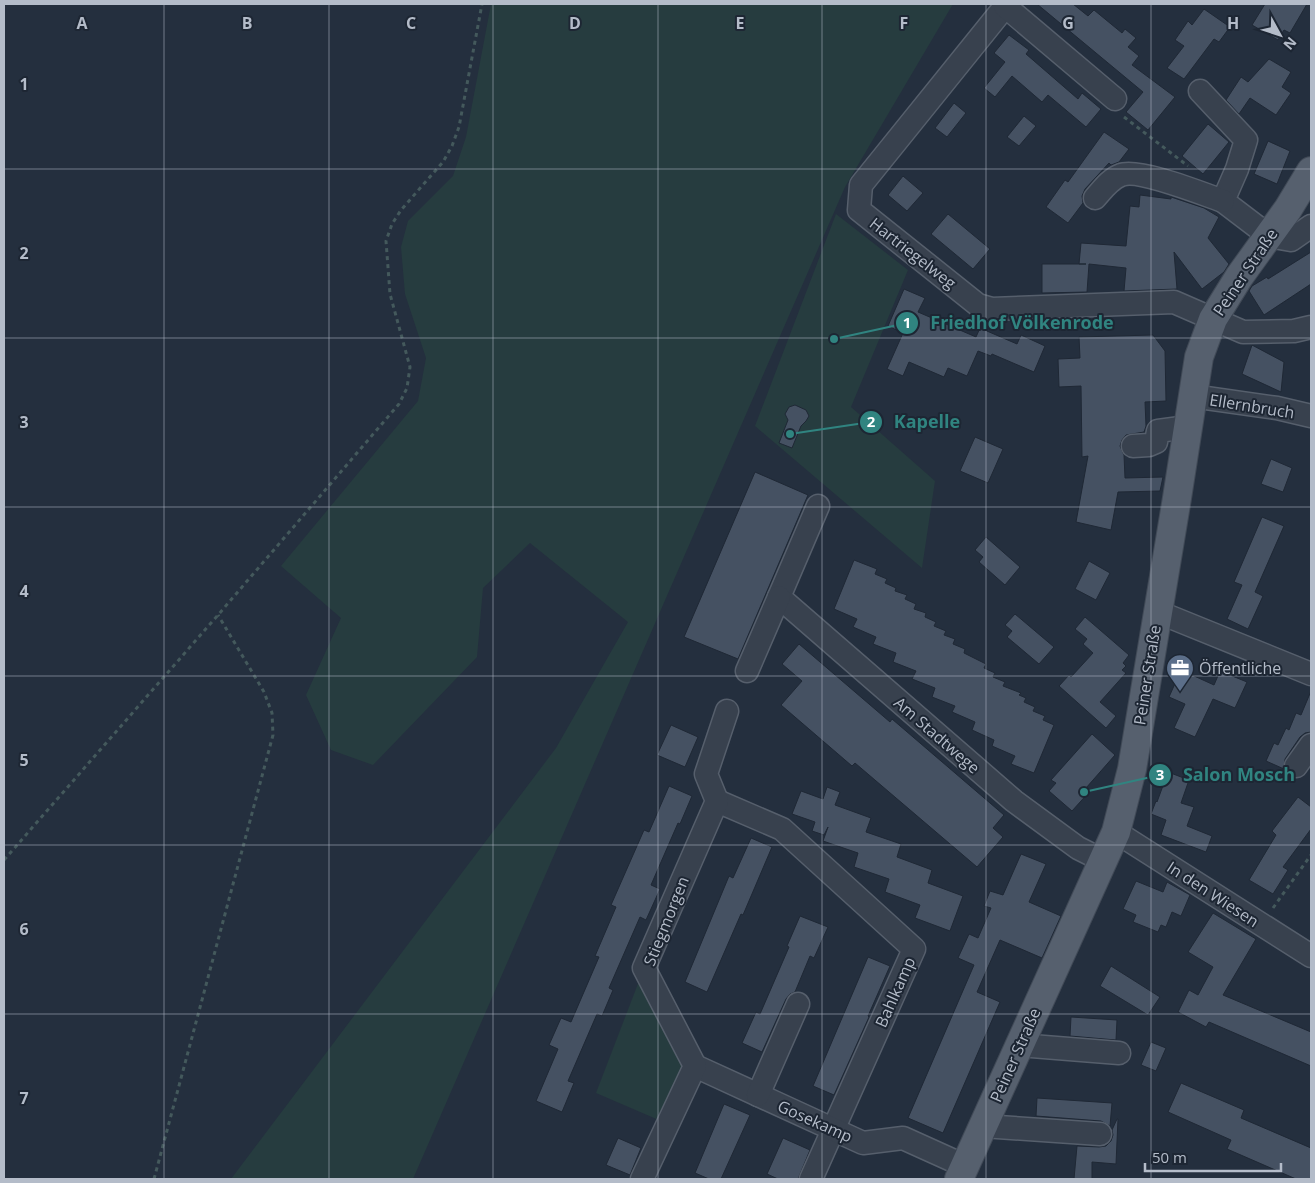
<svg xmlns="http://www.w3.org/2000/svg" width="1315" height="1183" font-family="'Open Sans',sans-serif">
<rect width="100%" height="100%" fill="#242f3e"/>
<g fill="#263c3f">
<polygon points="491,4 953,4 845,187 413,1179 231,1179 556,748 628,622 530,543 483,588 477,657 373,765 331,750 306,695 341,618 281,566 418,401 426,358 405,294 401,247 408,221 453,176 466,137"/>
<polygon points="836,214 908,270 851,407 935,481 922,568 755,426"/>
<polygon points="644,968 695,1066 668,1124 596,1093"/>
</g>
<g fill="#455162" stroke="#1f2835">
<polygon points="1037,4 1073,4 1088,16 1094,10 1122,33 1125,29 1136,38 1128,47 1139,56 1132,65 1175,97 1148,130 1126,112 1143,92"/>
<polygon points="1265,4 1307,4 1290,33 1284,30 1278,40 1252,25"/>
<polygon points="1204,9 1230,27 1219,42 1214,39 1184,79 1167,68 1184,46 1175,40 1188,21 1192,25"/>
<polygon points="1009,35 1029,50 1026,54 1078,99 1082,93 1101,109 1086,127 1048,95 1042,102 1012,76 995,97 984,88 1005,62 994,53"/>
<polygon points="1269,59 1291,72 1282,87 1291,93 1276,115 1250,98 1239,114 1226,100 1241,77 1248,82"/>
<polygon points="954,103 966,113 947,137 935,128"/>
<polygon points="1024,116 1036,126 1019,146 1007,137"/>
<polygon points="1208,124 1229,142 1203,174 1182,156"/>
<polygon points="1104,132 1129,149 1119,162 1111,165 1109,163 1085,189 1082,196 1083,203 1068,223 1046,207 1065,180 1068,182"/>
<polygon points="1268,141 1290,151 1277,184 1254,174"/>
<polygon points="903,176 923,193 907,211 888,195"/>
<polygon points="1140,195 1171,199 1171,197 1204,208 1219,217 1208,238 1229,264 1224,272 1202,289 1174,252 1177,289 1124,291 1126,268 1089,264 1087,292 1042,293 1042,264 1086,264 1079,264 1081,243 1126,246 1130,206 1139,207"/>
<polygon points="948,214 990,249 973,269 931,234"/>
<polygon points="1311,252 1311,284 1264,315 1249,291 1252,286 1267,277 1268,279"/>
<polygon points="904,289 925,298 918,312 976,337 980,328 1017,344 1021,335 1045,346 1034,372 992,354 991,356 978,351 967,376 948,368 944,377 909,362 903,376 887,369 903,333 888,326"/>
<polygon points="1153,335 1165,351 1166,401 1145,402 1146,426 1144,432 1126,435 1122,440 1120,446 1124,455 1125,478 1163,477 1160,491 1118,492 1111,530 1076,522 1088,456 1082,457 1081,386 1059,387 1058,359 1080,358 1079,337"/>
<polygon points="1252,345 1284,362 1281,392 1242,374"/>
<polygon points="795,405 806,410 809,416 806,421 801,426 792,448 779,443 788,420 785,414 789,407"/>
<polygon points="975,437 1003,449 988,483 960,471"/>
<polygon points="1271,459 1292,468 1283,492 1261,484"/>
<polygon points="755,472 808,495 738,659 684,637"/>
<polygon points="1262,517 1284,526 1255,592 1263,596 1248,629 1227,619 1242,585 1234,582"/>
<polygon points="986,537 1020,567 1005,585 979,562 983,557 975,550"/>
<polygon points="854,560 877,569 875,574 887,579 885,583 896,588 895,591 907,595 905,599 916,604 914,609 926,613 925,617 936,622 934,626 946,631 944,635 955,639 953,644 965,649 964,653 986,664 984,668 995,673 993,677 1005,682 1003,686 1021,693 1019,695 1026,698 1024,702 1035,707 1033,711 1045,716 1043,720 1054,725 1034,773 1011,764 1015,756 992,746 994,740 972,730 975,722 952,712 955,706 932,697 935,688 912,679 916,671 893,662 896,653 873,644 876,637 853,627 857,619 834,609"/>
<polygon points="1089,561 1110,573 1096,600 1075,589"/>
<polygon points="1015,614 1054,647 1039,664 1007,637 1012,631 1005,625"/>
<polygon points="1085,617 1129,655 1123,663 1126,666 1122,670 1126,673 1100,702 1116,716 1106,728 1059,686 1069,675 1071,677 1093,653 1083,644 1087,639 1075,629"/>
<polygon points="799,644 890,722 892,719 1004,815 993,828 1003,837 977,867 855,763 852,766 781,705 802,681 782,664"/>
<polygon points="1181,670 1214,685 1220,671 1247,682 1235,708 1213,699 1195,737 1174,728 1185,704 1169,697"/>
<polygon points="1311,691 1311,732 1305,733 1300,737 1285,759 1284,769 1266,761 1274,743 1278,745 1286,728 1289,730 1296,713 1301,715"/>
<polygon points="671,725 698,737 685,767 657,755"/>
<polygon points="1092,734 1115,755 1086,788 1090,791 1072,811 1049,791 1056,783 1051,780"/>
<polygon points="1168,772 1189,780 1181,803 1194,807 1187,826 1212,836 1206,852 1161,835 1166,820 1151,814 1156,801 1157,802"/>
<polygon points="669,786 692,796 680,824 678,823 651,885 660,889 646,920 640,917 609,988 613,990 602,1016 597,1014 568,1081 574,1083 562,1112 536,1101 558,1049 549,1045 561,1018 571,1022 599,957 595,956 616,907 611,905 644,830 649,832"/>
<polygon points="827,787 840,792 835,805 871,818 866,832 901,844 897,857 932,870 928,883 963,896 950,931 915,918 920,905 885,892 889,879 854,867 858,853 823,841 828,827 824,835 812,831 815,822 792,814 801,791 823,799"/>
<polygon points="1298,797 1311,807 1311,829 1283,867 1288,870 1273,894 1249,880 1276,835 1272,831"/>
<polygon points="751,838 772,847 743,915 741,914 707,992 685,982 729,876 733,878"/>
<polygon points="1021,854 1046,864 1029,902 1061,916 1042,958 1000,940 977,992 1000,1002 943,1133 908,1118 974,965 958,958 969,934 978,938 991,908 984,906 990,891 1003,895"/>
<polygon points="1136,881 1163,892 1167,882 1190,895 1181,916 1172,912 1166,927 1161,925 1158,932 1133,922 1136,915 1123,909"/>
<polygon points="1213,913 1256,939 1223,995 1311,1032 1311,1066 1209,1022 1206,1027 1178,1012 1189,990 1198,995 1213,967 1188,952"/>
<polygon points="800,916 828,927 814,958 810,956 795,992 790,994 786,999 762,1052 742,1043 756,1012 760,1014 789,947 787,946"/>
<polygon points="868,957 890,966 868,1016 869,1017 834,1095 813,1086"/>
<polygon points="1111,966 1160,997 1148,1015 1100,986"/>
<polygon points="1071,1017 1117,1020 1116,1040 1070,1036"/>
<polygon points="1151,1042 1166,1048 1156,1071 1141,1065"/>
<polygon points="1181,1083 1244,1110 1241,1118 1311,1148 1311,1179 1296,1179 1227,1149 1231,1140 1168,1112"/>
<polygon points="1037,1098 1112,1103 1110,1126 1101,1121 1036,1116"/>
<polygon points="724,1104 750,1115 721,1179 709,1179 695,1173"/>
<polygon points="1117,1119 1118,1119 1116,1164 1092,1162 1092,1179 1074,1179 1077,1146 1099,1147 1106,1146 1111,1141 1113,1135 1112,1130"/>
<polygon points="618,1138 641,1148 630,1175 606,1165"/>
<polygon points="783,1138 810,1150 798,1179 778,1179 767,1174"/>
</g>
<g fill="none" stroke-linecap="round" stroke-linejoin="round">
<g stroke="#565f6c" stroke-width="25">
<g id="minor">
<polyline points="1007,4 861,185 859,210 978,305 992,309 1174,302 1243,332 1294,331 1311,327"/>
<polyline points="1005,6 1115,99"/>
<polyline points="1200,91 1246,140 1237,169 1223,201 1269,236 1291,240 1311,226"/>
<path d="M1095,198C1103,189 1110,179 1121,175C1138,168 1203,194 1223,201"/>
<polyline points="1192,396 1277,408 1311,416"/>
<polyline points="1133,446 1149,445 1156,442 1158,431 1188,427"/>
<polyline points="818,506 779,597 1014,801 1078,848 1104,861"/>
<polyline points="1158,612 1311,674"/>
<polyline points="747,671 779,597"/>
<polyline points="1296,766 1311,745"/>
<polyline points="717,801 782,829 914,949 811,1179"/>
<polyline points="1116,832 1311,956"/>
<polyline points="1019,1045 1119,1053"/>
<polyline points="695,1066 863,1143 903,1138 965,1166"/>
<polyline points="758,1095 798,1004"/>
<polyline points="983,1126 1100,1134"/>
<polyline points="642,1179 695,1066 644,968 717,801 706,774 727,711"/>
</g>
</g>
<g stroke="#414a57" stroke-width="30">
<polyline id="major" points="959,1179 1116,832 1132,769 1177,498 1199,357 1213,319 1239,277 1288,209 1311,171"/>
</g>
<g stroke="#44595c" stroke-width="3" stroke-dasharray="4 4" stroke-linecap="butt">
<polyline points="1124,117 1188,166"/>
<polyline points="4,860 218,615 399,404 407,388 410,367 390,294 386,241 392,224 401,210 443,162 452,146 459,127 482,4"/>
<polyline points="1273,908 1311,855"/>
<polyline points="154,1179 273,735 272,713 264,692 218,615"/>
</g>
<use href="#minor" stroke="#38414e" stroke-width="22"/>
<use href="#major" stroke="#56606e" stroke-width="28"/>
</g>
<path fill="none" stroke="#b4bcc9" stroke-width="1" stroke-opacity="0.55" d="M164,4V1179M329,4V1179M493,4V1179M658,4V1179M822,4V1179M986,4V1179M1151,4V1179M4,169H1311M4,338H1311M4,507H1311M4,676H1311M4,845H1311M4,1014H1311"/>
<defs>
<g id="office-pin" transform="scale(1.4375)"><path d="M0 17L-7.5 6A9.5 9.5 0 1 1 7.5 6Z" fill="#5c6f8a" stroke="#1d2633"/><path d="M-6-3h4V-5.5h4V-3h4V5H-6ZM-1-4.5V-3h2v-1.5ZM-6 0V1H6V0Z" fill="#fff"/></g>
</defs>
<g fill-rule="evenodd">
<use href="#office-pin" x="1180" y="668"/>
</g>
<g text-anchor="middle" stroke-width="4" stroke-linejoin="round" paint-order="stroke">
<g font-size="16" fill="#b4bcc9" stroke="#1d2633">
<text transform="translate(913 253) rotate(38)" y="6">Hartriegelweg</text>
<text transform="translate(1245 272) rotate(-56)" y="6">Peiner Straße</text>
<text transform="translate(1252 406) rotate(9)" y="6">Ellernbruch</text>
<text transform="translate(1147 675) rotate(-81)" y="6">Peiner Straße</text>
<text transform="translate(937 735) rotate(41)" y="6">Am Stadtwege</text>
<text transform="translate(1213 894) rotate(33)" y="6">In den Wiesen</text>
<text transform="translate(666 921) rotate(-68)" y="6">Stiegmorgen</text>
<text transform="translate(895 992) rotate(-66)" y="6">Bahlkamp</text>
<text transform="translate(1015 1055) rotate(-66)" y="6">Peiner Straße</text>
<text transform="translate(815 1121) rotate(24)" y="6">Gosekamp</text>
</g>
<g font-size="16" fill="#b4bcc9" stroke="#1d2633" text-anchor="start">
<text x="1199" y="674">Öffentliche</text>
</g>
</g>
<g font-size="16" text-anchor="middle" font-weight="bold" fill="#b4bcc9" stroke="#1d2633" stroke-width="4" stroke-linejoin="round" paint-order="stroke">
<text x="82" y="29">A</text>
<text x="247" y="29">B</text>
<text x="411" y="29">C</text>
<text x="575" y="29">D</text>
<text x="740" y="29">E</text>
<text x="904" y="29">F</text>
<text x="1068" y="29">G</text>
<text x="1233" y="29">H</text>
<text x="24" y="90">1</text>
<text x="24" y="259">2</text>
<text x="24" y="428">3</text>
<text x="24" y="597">4</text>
<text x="24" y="766">5</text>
<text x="24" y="935">6</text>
<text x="24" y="1104">7</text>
</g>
<path fill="none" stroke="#308480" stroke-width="2" d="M834 339L907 323M790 434L871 422M1084 792L1160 775"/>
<g fill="#308480" stroke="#1d2633" stroke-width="2">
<circle cx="834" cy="339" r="5"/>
<circle cx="790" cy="434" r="5"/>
<circle cx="1084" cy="792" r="5"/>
<circle cx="907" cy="323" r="12"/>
<circle cx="871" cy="422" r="12"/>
<circle cx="1160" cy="775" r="12"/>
</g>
<g font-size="15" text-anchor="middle" font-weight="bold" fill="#fff">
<text x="907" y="328">1</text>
<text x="871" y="427">2</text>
<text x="1160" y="780">3</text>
</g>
<g font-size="18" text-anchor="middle" font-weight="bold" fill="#308480" stroke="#1d2633" stroke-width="4" stroke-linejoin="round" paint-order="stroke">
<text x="1022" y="329">Friedhof Völkenrode</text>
<text x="927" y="428">Kapelle</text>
<text x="1239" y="781">Salon Mosch</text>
</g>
<rect width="1315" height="1183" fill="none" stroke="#b4bcc9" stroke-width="10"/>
<g transform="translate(1280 35) rotate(130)" stroke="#1d2633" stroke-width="4" paint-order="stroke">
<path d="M0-4L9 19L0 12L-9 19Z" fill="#b4bcc9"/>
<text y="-8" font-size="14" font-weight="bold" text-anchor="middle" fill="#b4bcc9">N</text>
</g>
<path d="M1145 1163v8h136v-8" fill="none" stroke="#b4bcc9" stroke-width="2.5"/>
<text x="1152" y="1163" font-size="15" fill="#b4bcc9" stroke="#1d2633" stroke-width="4" paint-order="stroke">50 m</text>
</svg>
